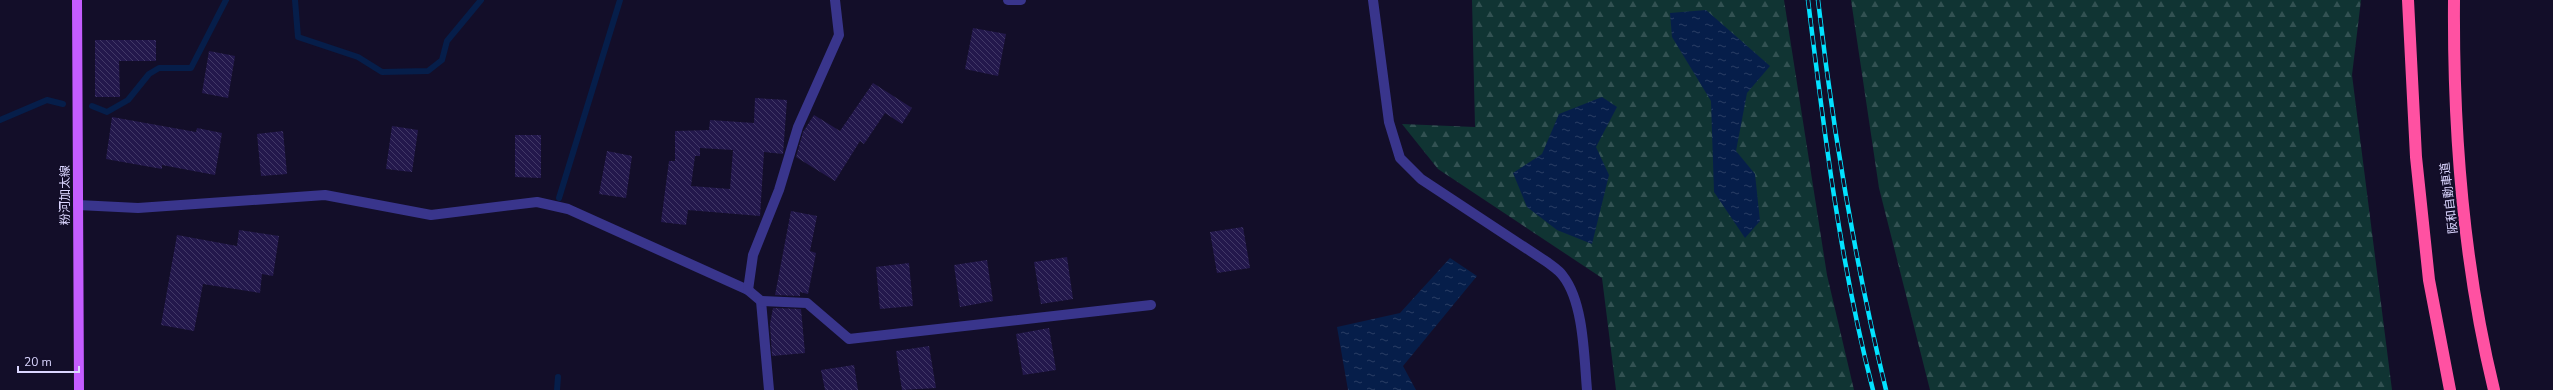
<svg xmlns="http://www.w3.org/2000/svg" width="2553" height="390" font-family="'Nunito Sans','Noto Sans JP',sans-serif">
<defs>
<pattern id="forest-firs" width="22" height="20" patternUnits="userSpaceOnUse"><rect width="22" height="20" fill="#103433"/><path d="M5 1l3.5 6h-7zM16 11l3.5 6h-7z" fill="#325152"/></pattern>
<pattern id="water-ripples" width="26" height="14" patternUnits="userSpaceOnUse"><rect width="26" height="14" fill="#061e4a"/><path d="M2 4q2-2 4 0t4 0M15 11q2-2 4 0t4 0" fill="none" stroke="#2a3e65"/></pattern>
<pattern id="building-back-hatch" width="6" height="6" patternUnits="userSpaceOnUse"><rect width="6" height="6" fill="#23184c"/><path d="M-1 5l2 2M0 0l6 6M5-1l2 2" fill="none" stroke="#423967"/></pattern>
</defs>
<rect width="100%" height="100%" fill="#130e29"/>
<g fill="url(#forest-firs)">
<polygon points="1472,0 1784,0 1827,275 1854,390 1616,390 1602,278 1438,169 1402,124 1475,127"/>
<polygon points="1851,0 2361,0 2352,75 2392,390 1930,390 1879,188"/>
</g>
<g fill="url(#water-ripples)">
<polygon points="1706,10 1770,66 1747,93 1736,151 1755,174 1760,221 1745,238 1714,192 1711,101 1672,37 1670,13"/>
<polygon points="1602,97 1617,107 1596,147 1609,175 1592,244 1557,230 1527,207 1513,173 1542,154 1559,114"/>
<polygon points="1450,258 1477,276 1403,366 1416,390 1348,390 1337,327 1400,313"/>
</g>
<g fill="none" stroke-linecap="round" stroke-linejoin="round">
<g stroke="#061e4a" stroke-width="6">
<polyline points="295,0 298,37 358,57 382,72 428,71 442,60 447,41 481,0"/>
<polyline points="92,106 107,112 128,100 149,74 159,68 191,68 226,0"/>
<polyline points="0,120 47,100 63,104"/>
<polyline points="559,198 620,0"/>
<polyline points="557,390 558,377"/>
</g>
</g>
<g fill="url(#building-back-hatch)" fill-rule="evenodd">
<polygon points="973,28 1006,34 998,76 965,69"/>
<polygon points="95,40 156,40 156,61 119,61 120,97 95,97"/>
<polygon points="209,51 235,56 228,98 202,93"/>
<polygon points="873,83 912,108 902,124 885,113 864,144 860,141 835,181 796,157 803,132 814,115 840,131"/>
<path d="M755,98L787,100L783,154L764,152L760,216L688,210L686,225L661,222L669,161H675V131L709,130L710,120L754,123ZM700,148L733,150L730,189L691,186L695,156H700Z"/>
<polygon points="112,117 196,132 197,128 222,133 215,175 162,165 162,169 106,159"/>
<polygon points="392,126 418,130 412,172 386,169"/>
<polygon points="283,131 287,174 261,176 257,134"/>
<polygon points="515,135 541,135 541,178 515,177"/>
<polygon points="607,151 632,156 626,198 599,194"/>
<polygon points="791,211 817,216 810,251 816,253 808,294 800,292 800,296 775,295"/>
<polygon points="1243,227 1250,268 1217,273 1210,232"/>
<polygon points="239,230 279,236 273,276 262,274 260,293 203,284 194,331 161,325 177,235 237,246"/>
<polygon points="1067,257 1073,299 1041,304 1034,262"/>
<polygon points="987,260 993,301 960,307 954,265"/>
<polygon points="909,263 913,306 880,309 876,267"/>
<polygon points="773,308 801,309 805,353 772,356 770,324"/>
<polygon points="1049,328 1056,370 1023,375 1016,334"/>
<polygon points="929,346 936,388 902,390 896,351"/>
<polygon points="854,365 858,390 825,390 821,370"/>
</g>
<g fill="none" stroke-linecap="round" stroke-linejoin="round">
<g stroke="#39358c" stroke-width="10">
<polyline points="1008,0 1021,0"/>
<path d="M1373,0L1389,122L1400,158L1421,179L1547,262C1552,266 1559,270 1563,276C1584,303 1584,357 1587,390"/>
<polyline points="78,205 138,208 325,195 431,215 537,202 568,209 748,290 761,301 769,390"/>
<polyline points="748,290 753,255 779,190 798,127 839,35 835,0"/>
<polyline points="761,301 807,303 849,339 1151,305"/>
</g>
<polyline stroke="#c45dff" stroke-width="10" points="77,0 79,390"/>
<g stroke="#ff51a2" stroke-width="12">
<polyline points="2408,0 2416,157 2429,280 2450,390"/>
<path d="M2454,0C2453,130 2463,263 2494,390"/>
</g>
<g stroke="#02e2ff" stroke-width="4.5">
<g id="rail">
<path d="M1808,0C1824,131 1840,263 1873,390"/>
<path d="M1818,0C1833,131 1855,262 1886,390"/>
</g>
</g>
<use href="#rail" stroke="#130e29" stroke-width="3" stroke-dasharray="9" stroke-linecap="butt"/>
</g>
<g text-anchor="middle" stroke-width="4" stroke-linejoin="round" paint-order="stroke">
<g font-size="12" fill="#dbd6ff" stroke="#130e29">
<text transform="translate(65 195) rotate(-90)" y="4">粉河加太線</text>
<text transform="translate(2449 198) rotate(-97)" y="4">阪和自動車道</text>
</g>
</g>
<path d="M18 366v6h61v-6" fill="none" stroke="#dbd6ff" stroke-width="2"/>
<text x="24" y="366" font-size="12" fill="#dbd6ff" stroke="#130e29" stroke-width="3" paint-order="stroke">20 m</text>
</svg>
